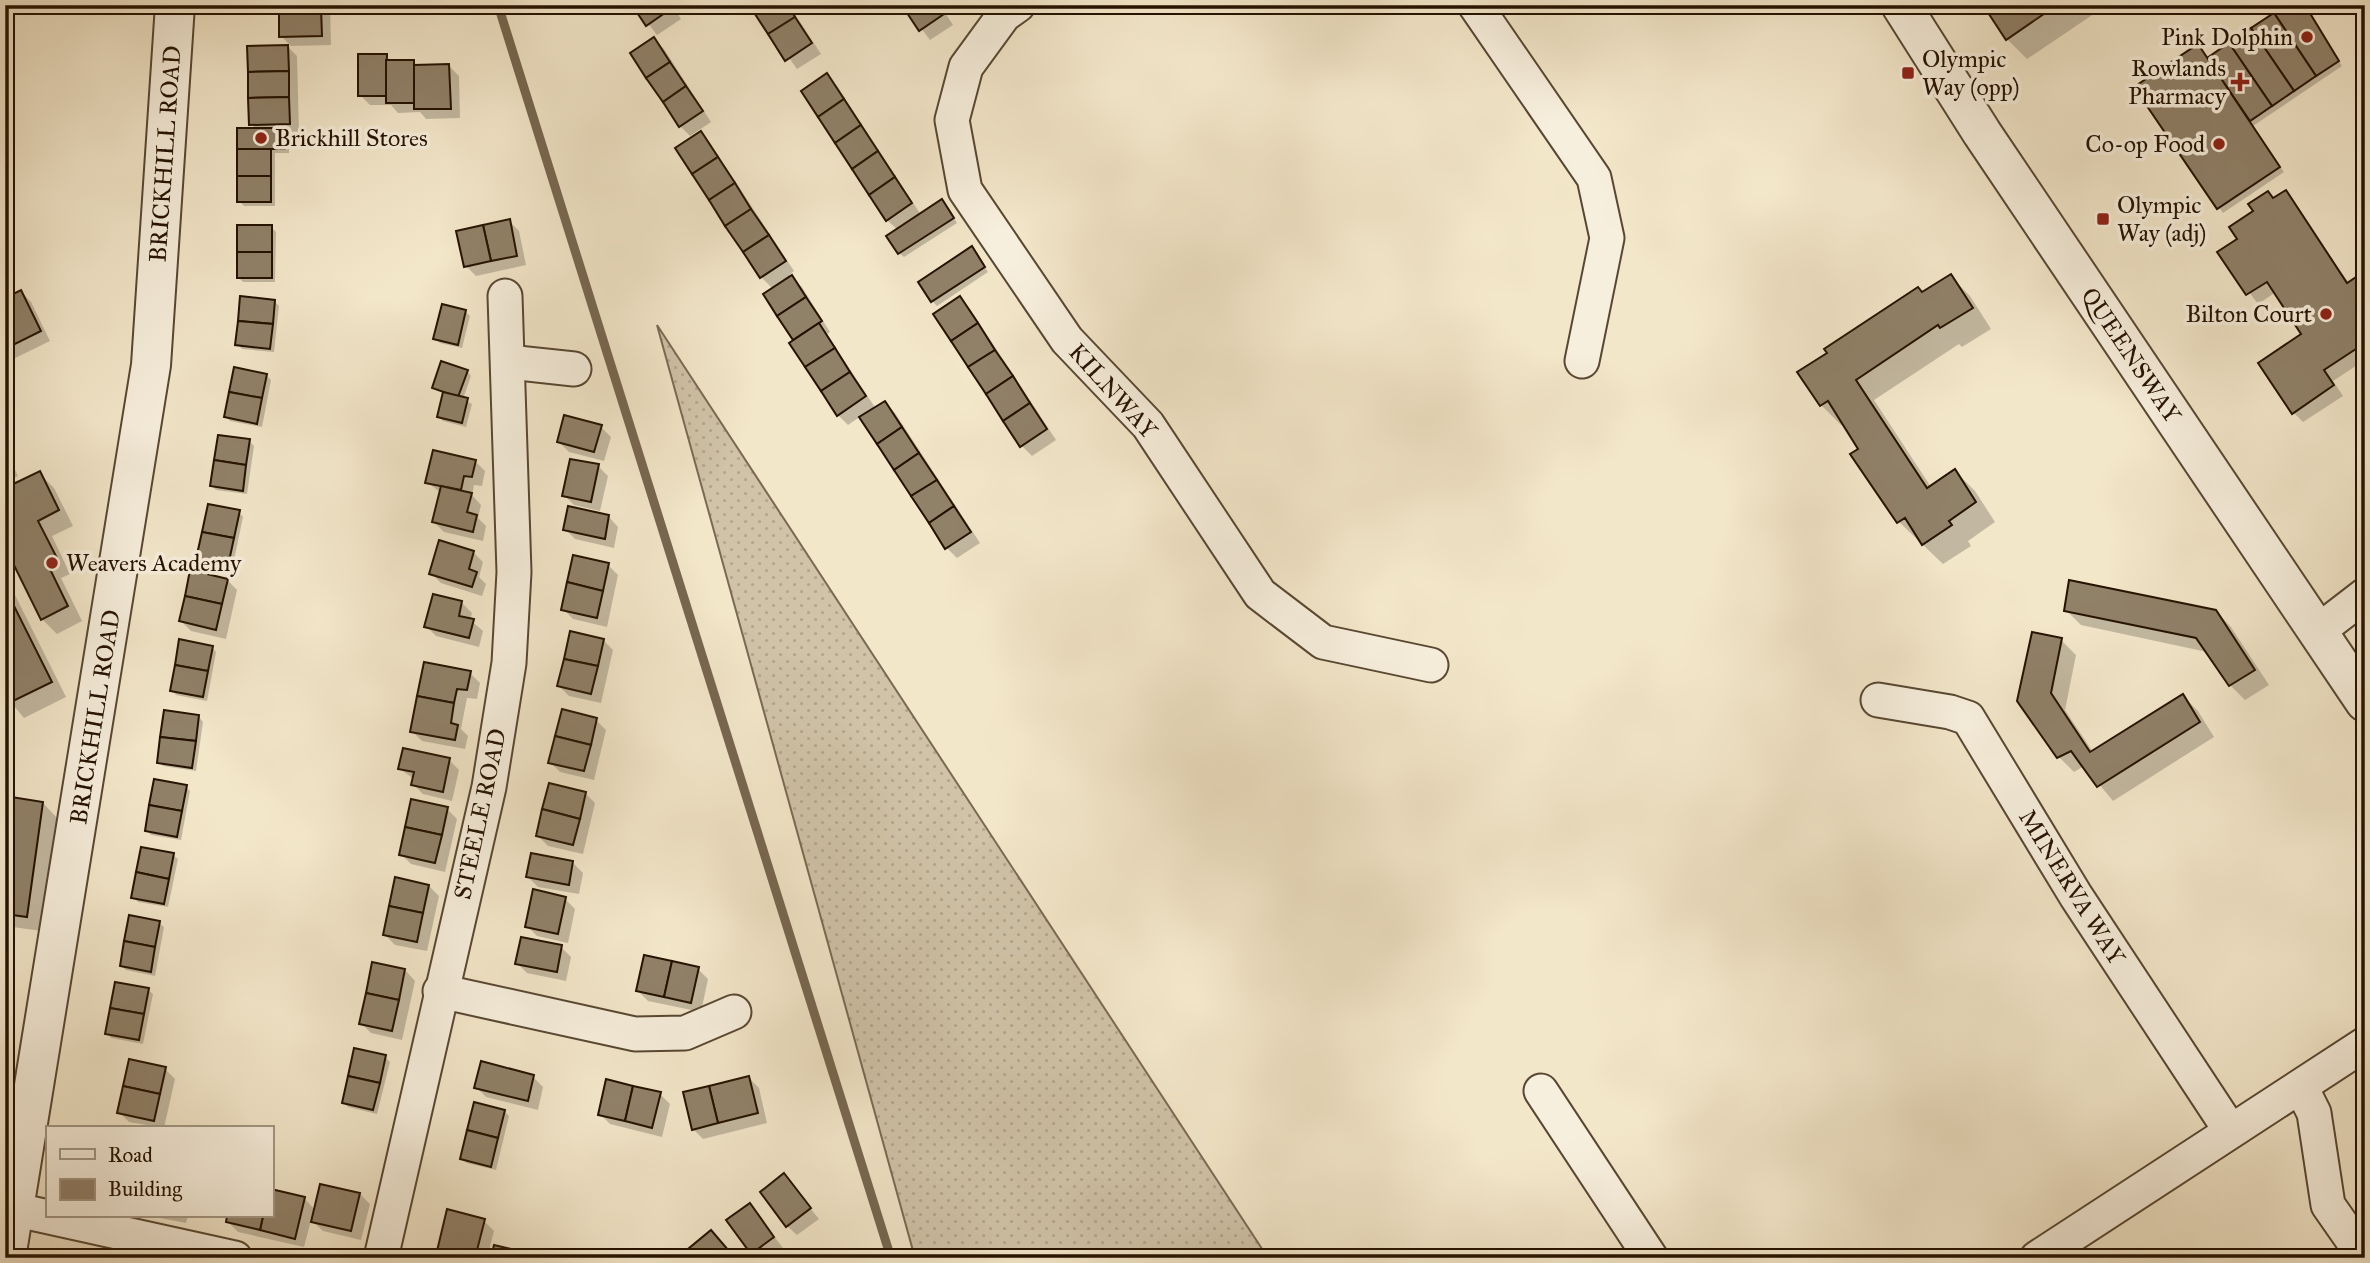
<svg xmlns="http://www.w3.org/2000/svg" width="2370" height="1263" font-family="'IM FELL Great Primer',serif">
<defs>
<pattern id="grass-dots" width="8" height="8" patternUnits="userSpaceOnUse" patternTransform="scale(1.75)"><rect width="8" height="8" fill="#d0c3a8"/><path d="M2 2h.1M6 6h.1" fill="none" stroke="#b2a68f" stroke-width="1.8" stroke-linecap="round"/></pattern>
</defs>
<rect width="100%" height="100%" fill="#f3e7ca"/>
<filter id="stains"><feTurbulence type="fractalNoise" baseFrequency=".00286" numOctaves="4"/><feColorMatrix values="0 0 0 0 .2 0 0 0 0 .09 0 0 0 0 .02 0 0 0 .5 -.17"/></filter>
<radialGradient id="worn" r=".72"><stop offset=".6" stop-color="#630" stop-opacity="0"/><stop offset="1" stop-color="#630" stop-opacity=".3"/></radialGradient>
<polygon fill="url(#grass-dots)" stroke="#7a6a54" stroke-width="2" points="657,325 1268,1258 915,1258"/>
<g fill="#0003">
<polygon points="281,5 330,5 331,45 291,46 281,36"/>
<polygon points="634,5 672,5 681,19 657,35"/>
<polygon points="752,5 789,5 821,54 797,69"/>
<polygon points="904,5 940,5 953,25 930,40"/>
<polygon points="1985,5 2107,5 2027,59 2007,39"/>
<polygon points="2305,5 2342,66 2253,126 2284,172 2223,213 2137,88 2208,59"/>
<polygon points="654,39 664,49 711,122 690,136 680,126"/>
<polygon points="287,46 297,56 299,133 289,133 289,153 275,153 275,206 244,206 239,201 256,129 251,124"/>
<polygon points="386,56 392,62 413,62 418,66 449,66 459,76 460,118 426,119 420,112 398,113 391,105 370,105 360,95"/>
<polygon points="827,76 837,86 921,215 946,206 957,223 904,257 899,253 898,230 887,220"/>
<polygon points="700,133 710,143 794,271 789,275 802,287 830,332 827,334 876,409 885,403 895,413 980,543 957,558 947,548 861,416 848,425 838,415 765,295 773,289 761,277"/>
<polygon points="2285,193 2349,283 2365,273 2365,360 2333,381 2343,396 2303,422 2293,412 2304,334 2276,292 2258,304 2220,253 2240,240 2275,200"/>
<polygon points="509,221 519,231 526,265 476,276 466,266"/>
<polygon points="271,227 276,232 275,282 243,282 238,277"/>
<polygon points="976,253 988,272 937,306 932,301"/>
<polygon points="1950,276 1970,296 1991,329 1962,347 1959,344 1874,400 1931,487 1955,471 1975,491 1995,522 1968,541 1971,546 1943,564 1899,522 1853,454 1860,450 1844,423 1841,425 1821,405 1922,293"/>
<polygon points="21,292 31,302 50,341 5,363 5,300"/>
<polygon points="960,299 970,309 1056,440 1032,456 1022,446 936,314"/>
<polygon points="274,301 279,306 274,352 242,349 237,344"/>
<polygon points="466,312 470,316 462,348 440,343 435,338"/>
<polygon points="467,371 471,376 463,399 472,404 466,427 443,421 439,417 444,394 434,387"/>
<polygon points="266,375 271,380 262,427 230,421 226,416"/>
<polygon points="601,427 611,437 604,461 569,452 559,442"/>
<polygon points="249,441 254,446 247,494 216,490 211,485"/>
<polygon points="5,450 18,476 5,482"/>
<polygon points="475,461 485,471 482,486 474,485 472,495 481,505 478,518 486,526 483,541 444,532 434,522 441,493 427,482"/>
<polygon points="598,466 608,476 600,511 574,505 564,495"/>
<polygon points="39,473 54,488 73,526 52,536 70,574 61,578 82,621 57,634 42,619 5,544"/>
<polygon points="239,512 243,517 232,570 202,563 198,559"/>
<polygon points="608,516 618,527 614,548 575,539 565,529"/>
<polygon points="473,552 483,562 479,577 486,584 482,596 441,583 431,573"/>
<polygon points="608,565 618,575 607,627 573,619 563,609"/>
<polygon points="5,575 66,697 24,718 5,695"/>
<polygon points="227,580 237,590 226,639 191,631 181,621"/>
<polygon points="462,603 472,613 470,620 483,631 479,647 436,636 426,626"/>
<polygon points="2066,610 2216,611 2231,627 2269,685 2245,700 2230,685 2207,652 2081,625"/>
<polygon points="603,640 613,650 601,703 569,696 559,686"/>
<polygon points="2061,640 2076,655 2065,710 2093,752 2183,696 2198,711 2214,737 2113,801 2084,766 2074,772 2059,757 2019,700"/>
<polygon points="212,647 216,652 207,701 176,695 172,690"/>
<polygon points="470,673 480,683 477,699 467,698 461,729 468,736 465,749 422,741 412,731"/>
<polygon points="199,717 203,722 196,771 163,766 159,762"/>
<polygon points="596,720 606,730 594,780 560,772 550,762"/>
<polygon points="449,760 459,770 452,801 423,794 413,784 414,779 400,769"/>
<polygon points="186,787 190,791 181,840 151,835 147,830"/>
<polygon points="585,793 595,803 583,854 548,846 538,836"/>
<polygon points="5,798 43,803 58,819 42,931 5,926"/>
<polygon points="447,809 457,819 445,872 411,864 401,854"/>
<polygon points="173,855 178,859 168,907 138,902 133,897"/>
<polygon points="573,863 583,873 579,894 538,887 528,877"/>
<polygon points="429,886 439,896 427,951 395,945 385,935"/>
<polygon points="565,899 575,909 568,943 537,936 527,926"/>
<polygon points="159,923 164,927 155,976 126,970 121,966"/>
<polygon points="561,947 571,957 566,981 527,973 517,963"/>
<polygon points="698,969 708,979 701,1012 648,1001 638,991"/>
<polygon points="405,970 415,981 402,1040 371,1033 361,1023"/>
<polygon points="148,990 153,994 143,1044 111,1038 107,1033"/>
<polygon points="385,1057 390,1062 377,1114 348,1107 344,1102"/>
<polygon points="165,1069 175,1079 164,1128 129,1122 119,1112"/>
<polygon points="533,1077 543,1087 538,1110 486,1097 476,1087"/>
<polygon points="749,1078 759,1088 767,1123 703,1139 693,1129"/>
<polygon points="660,1094 670,1104 662,1137 610,1124 600,1114"/>
<polygon points="504,1111 509,1116 496,1170 467,1163 462,1159"/>
<polygon points="784,1176 819,1219 797,1235 787,1226"/>
<polygon points="360,1194 370,1204 361,1240 323,1231 311,1220 304,1247 238,1232 228,1222 229,1216 271,1216 304,1198 315,1210"/>
<polygon points="750,1205 783,1248 769,1258 757,1258 752,1253"/>
<polygon points="149,1216 188,1216 186,1223"/>
<polygon points="484,1221 494,1231 487,1258 446,1258 438,1250"/>
</g>
<g fill="none" stroke-linecap="round" stroke-linejoin="round">
<polyline stroke="#776750" stroke-width="9" points="498,5 891,1258"/>
</g>
<g fill="#908169" stroke="#251200" stroke-width="2">
<rect x="279" y="5" width="42" height="2"/>
<polygon points="632,5 670,5 672,8 646,26"/>
<polygon points="755,5 788,5 795,17 768,34 751,8"/>
<polygon points="905,5 938,5 944,14 919,31 903,7"/>
<polygon points="1983,5 2057,5 2006,40"/>
<polygon points="2286,5 2305,5 2339,61 2316,76 2274,13"/>
<polygon points="279,7 321,7 322,36 279,37"/>
<polygon points="2274,13 2316,76 2294,91 2251,28"/>
<polygon points="795,17 812,43 785,61 768,34"/>
<polygon points="2251,28 2294,91 2272,106 2229,43"/>
<polygon points="654,37 670,62 646,78 630,53"/>
<polygon points="2229,43 2272,106 2250,121 2207,58"/>
<polygon points="2198,44 2280,167 2217,209 2134,87"/>
<polygon points="288,45 289,71 248,72 247,46"/>
<polygon points="358,54 387,54 386,96 358,96"/>
<rect x="386" y="60" width="28" height="43"/>
<polygon points="670,62 686,86 663,102 646,78"/>
<polygon points="449,64 451,109 414,109 414,65"/>
<polygon points="289,71 289,97 248,98 248,72"/>
<polygon points="827,73 844,99 818,117 801,91"/>
<polygon points="686,86 703,111 679,127 663,102"/>
<polygon points="289,97 290,124 249,125 248,98"/>
<polygon points="844,99 861,125 835,143 818,117"/>
<polygon points="861,125 878,151 852,169 835,143"/>
<rect x="237" y="128" width="48" height="21"/>
<polygon points="701,131 718,157 692,174 675,148"/>
<rect x="237" y="149" width="34" height="27"/>
<polygon points="878,151 895,177 869,195 852,169"/>
<polygon points="718,157 735,183 709,200 692,174"/>
<rect x="237" y="176" width="34" height="26"/>
<polygon points="895,177 912,203 886,221 869,195"/>
<polygon points="735,183 751,209 725,226 709,200"/>
<polygon points="2286,190 2347,283 2365,271 2365,332 2361,335 2365,343 2324,370 2334,385 2292,414 2258,363 2301,334 2267,282 2246,295 2217,252 2237,239 2229,227 2253,211 2248,204 2268,191 2273,198"/>
<polygon points="942,199 954,218 898,254 886,236"/>
<polygon points="751,209 769,235 743,252 725,226"/>
<polygon points="510,219 517,256 491,261 483,225"/>
<rect x="237" y="225" width="35" height="27"/>
<polygon points="483,225 491,261 464,267 456,231"/>
<polygon points="769,235 786,261 760,278 743,252"/>
<polygon points="972,246 985,267 931,302 918,282"/>
<rect x="237" y="252" width="35" height="26"/>
<polygon points="1951,274 1973,308 1940,328 1938,325 1856,380 1927,488 1955,469 1976,502 1949,521 1952,525 1922,545 1905,518 1897,523 1850,454 1858,449 1828,401 1820,406 1797,372 1827,353 1824,349 1918,287 1922,292"/>
<polygon points="792,275 806,297 777,316 763,294"/>
<polygon points="21,290 41,331 5,349 5,298"/>
<polygon points="240,296 275,300 273,324 238,321"/>
<polygon points="960,296 978,323 951,341 933,314"/>
<polygon points="806,297 822,321 793,340 777,316"/>
<polygon points="442,304 466,310 458,345 433,339"/>
<polygon points="238,321 273,324 270,349 235,345"/>
<polygon points="819,323 835,348 805,367 789,343"/>
<polygon points="978,323 995,350 968,367 951,341"/>
<polygon points="835,348 850,372 821,391 805,367"/>
<polygon points="995,350 1013,376 986,394 968,367"/>
<polygon points="441,361 468,370 458,397 432,388"/>
<polygon points="234,367 267,374 262,398 229,392"/>
<polygon points="850,372 866,396 837,416 821,391"/>
<polygon points="1013,376 1030,403 1003,421 986,394"/>
<polygon points="229,392 262,398 257,424 224,417"/>
<polygon points="443,392 468,398 462,423 437,417"/>
<polygon points="885,401 902,427 877,444 859,417"/>
<polygon points="1030,403 1047,429 1020,447 1003,421"/>
<polygon points="564,415 602,425 594,452 557,442"/>
<polygon points="902,427 919,453 894,470 877,444"/>
<polygon points="218,435 250,439 246,465 214,460"/>
<polygon points="433,450 476,460 472,477 464,476 461,490 425,483"/>
<polygon points="919,453 937,480 911,496 894,470"/>
<polygon points="570,459 599,464 591,502 562,496"/>
<polygon points="214,460 246,465 243,491 210,486"/>
<polygon points="40,471 59,510 38,521 57,558 47,563 68,606 41,620 5,547 5,488"/>
<polygon points="937,480 954,506 929,523 911,496"/>
<polygon points="441,486 472,493 467,512 477,515 473,532 432,522"/>
<polygon points="208,504 240,510 234,538 202,532"/>
<polygon points="568,506 609,515 605,539 563,530"/>
<polygon points="954,506 971,532 945,549 929,523"/>
<polygon points="202,532 234,538 228,566 196,559"/>
<polygon points="439,540 474,551 469,569 477,572 472,587 429,574"/>
<polygon points="573,555 609,563 603,591 567,582"/>
<polygon points="190,570 228,579 222,604 185,596"/>
<polygon points="2069,580 2216,610 2255,670 2229,686 2196,638 2064,611"/>
<polygon points="567,582 603,591 597,618 561,610"/>
<polygon points="5,588 52,682 7,704 5,699"/>
<polygon points="433,594 462,601 459,616 474,619 469,638 424,627"/>
<polygon points="185,596 222,604 216,630 179,621"/>
<polygon points="570,631 604,639 598,666 564,659"/>
<polygon points="2032,632 2062,638 2051,693 2090,752 2183,694 2200,722 2097,787 2071,751 2057,758 2017,701"/>
<polygon points="179,639 213,646 208,671 175,665"/>
<polygon points="564,659 598,666 591,694 557,686"/>
<polygon points="424,662 471,671 467,690 457,689 454,703 417,696"/>
<polygon points="175,665 208,671 203,697 170,691"/>
<polygon points="417,696 454,703 451,723 458,725 455,740 410,732"/>
<polygon points="562,709 597,718 591,745 555,736"/>
<polygon points="164,710 199,715 196,741 160,737"/>
<polygon points="555,736 591,745 584,771 548,763"/>
<polygon points="160,737 196,741 192,768 157,763"/>
<polygon points="403,748 450,758 443,792 411,785 414,772 398,769"/>
<polygon points="154,779 187,785 182,811 149,805"/>
<polygon points="549,783 586,792 580,819 542,809"/>
<polygon points="5,796 43,802 27,917 5,914"/>
<polygon points="411,799 448,807 442,835 405,827"/>
<polygon points="149,805 182,811 177,837 145,831"/>
<polygon points="542,809 580,819 573,845 536,836"/>
<polygon points="405,827 442,835 435,863 399,855"/>
<polygon points="141,847 174,853 169,879 136,872"/>
<polygon points="531,853 573,861 569,885 526,877"/>
<polygon points="136,872 169,879 164,904 131,898"/>
<polygon points="395,877 429,885 423,913 389,906"/>
<polygon points="533,889 566,897 558,934 525,927"/>
<polygon points="389,906 423,913 417,942 383,935"/>
<polygon points="129,915 160,921 155,947 124,941"/>
<polygon points="521,937 562,945 557,972 515,964"/>
<polygon points="124,941 155,947 151,972 120,966"/>
<polygon points="644,955 672,961 664,997 636,991"/>
<polygon points="672,961 699,967 691,1003 664,997"/>
<polygon points="372,962 405,969 399,1000 366,993"/>
<polygon points="115,982 149,988 144,1014 110,1008"/>
<polygon points="366,993 399,1000 392,1031 359,1024"/>
<polygon points="110,1008 144,1014 139,1040 105,1034"/>
<polygon points="354,1048 386,1055 380,1083 348,1076"/>
<polygon points="129,1059 166,1067 160,1094 123,1086"/>
<polygon points="481,1061 534,1075 528,1101 474,1088"/>
<polygon points="348,1076 380,1083 373,1110 342,1103"/>
<polygon points="749,1076 758,1113 718,1123 709,1086"/>
<polygon points="606,1079 633,1086 625,1121 598,1115"/>
<polygon points="123,1086 160,1094 154,1121 117,1113"/>
<polygon points="633,1086 661,1092 652,1128 625,1121"/>
<polygon points="709,1086 718,1123 692,1130 683,1092"/>
<polygon points="474,1102 505,1110 498,1138 467,1130"/>
<polygon points="467,1130 498,1138 491,1167 460,1159"/>
<polygon points="784,1173 811,1208 786,1227 760,1192"/>
<polygon points="320,1184 360,1193 351,1231 311,1222"/>
<polygon points="271,1189 305,1197 295,1239 260,1230 263,1216 271,1216"/>
<polygon points="750,1203 774,1237 751,1254 726,1220"/>
<polygon points="447,1209 485,1219 475,1258 437,1251"/>
<polygon points="227,1216 263,1216 260,1230 226,1222"/>
<polygon points="711,1230 735,1258 695,1258 688,1249"/>
<polygon points="494,1245 524,1252 522,1258 491,1258"/>
<polygon points="524,1252 548,1258 522,1258"/>
</g>
<g fill="none" stroke-linecap="round" stroke-linejoin="round">
<g stroke="#584732" stroke-width="37">
<g id="minor">
<polyline points="1018,5 1004,15 966,67 952,120 965,190 1067,340 1148,425 1260,594 1323,642 1431,665"/>
<polyline points="1475,5 1594,178 1607,238 1582,361"/>
<polyline points="508,362 574,369"/>
<polyline points="2317,632 2365,595"/>
<polyline points="1878,700 1950,712 1968,718 2076,896 2230,1130"/>
<polyline points="440,991 635,1034 685,1033 734,1012"/>
<polyline points="2301,1087 2314,1113 2328,1205 2365,1258"/>
<polyline points="1541,1091 1651,1258"/>
<polyline points="17,1210 235,1258"/>
<polyline points="381,1258 489,787 509,663 514,572 505,296"/>
<polyline points="2037,1258 2365,1044"/>
</g>
</g>
<g stroke="#584732" stroke-width="42">
<g id="tertiary">
<polyline points="1901,5 1982,133 2365,702"/>
<polyline points="6,1258 151,365 175,5"/>
</g>
</g>
<use href="#minor" stroke="#f7efdd" stroke-width="33"/>
<use href="#tertiary" stroke="#f7efdd" stroke-width="38"/>
</g>
<g fill="#8f2418" stroke="#f7efdd" stroke-width="2.5">
<circle cx="2307" cy="37" r="7"/>
<rect x="1901" y="66" width="14" height="14" rx="3.5"/>
<path d="M2236.5 71.5h7v7h7v7h-7v7h-7v-7h-7v-7h7z"/>
<circle cx="261" cy="138" r="7"/>
<circle cx="2219" cy="144" r="7"/>
<rect x="2096" y="212" width="14" height="14" rx="3.5"/>
<circle cx="2326" cy="314" r="7"/>
<circle cx="52" cy="563" r="7"/>
</g>
<g text-anchor="middle" stroke-width="7" stroke-linejoin="round" paint-order="stroke">
<g font-size="24" fill="#251200" stroke="#f7efdd" text-anchor="end">
<text x="2293" y="45">Pink Dolphin</text>
<text x="1922" y="67" text-anchor="start">Olympic<tspan x="1922" dy="28">Way (opp)</tspan></text>
<text x="2226" y="76">Rowlands<tspan x="2226" dy="28">Pharmacy</tspan></text>
<text x="275" y="146" text-anchor="start">Brickhill Stores</text>
<text x="2205" y="152">Co-op Food</text>
<text x="2117" y="213" text-anchor="start">Olympic<tspan x="2117" dy="28">Way (adj)</tspan></text>
<text x="2312" y="322">Bilton Court</text>
<text x="66" y="571" text-anchor="start">Weavers Academy</text>
</g>
<g font-size="24" fill="#251200" stroke="#f7efdd">
<text transform="translate(165 154) rotate(-86)" y="8">BRICKHILL ROAD</text>
<text transform="translate(2131 355) rotate(56)" y="8">QUEENSWAY</text>
<text transform="translate(1113 391) rotate(48)" y="8">KILNWAY</text>
<text transform="translate(95 717) rotate(-81)" y="8">BRICKHILL ROAD</text>
<text transform="translate(480 814) rotate(-78)" y="8">STEELE ROAD</text>
<text transform="translate(2072 887) rotate(58)" y="8">MINERVA WAY</text>
</g>
</g>
<rect width="2370" height="1263" fill="none" stroke="#f3e7ca" stroke-width="28"/>
<rect x="7" y="7" width="2356" height="1249" fill="none" stroke="#251200" stroke-width="3.5"/>
<rect x="14" y="14" width="2342" height="1235" fill="none" stroke="#251200" stroke-width="2"/>
<rect x="46" y="1126" width="228" height="91" fill="#f7efdd" stroke="#a39785" stroke-width="2"/>
<rect x="60" y="1149" width="35" height="10" fill="#f7efdd" stroke="#a39785" stroke-width="2"/>
<text x="108" y="1162" font-size="21" fill="#251200">Road</text>
<rect x="60" y="1179" width="35" height="21" fill="#908169" stroke="#a39785" stroke-width="2"/>
<text x="108" y="1196" font-size="21" fill="#251200">Building</text>
<rect width="100%" height="100%" filter="url(#stains)"/>
<rect width="100%" height="100%" fill="url(#worn)"/>
</svg>
